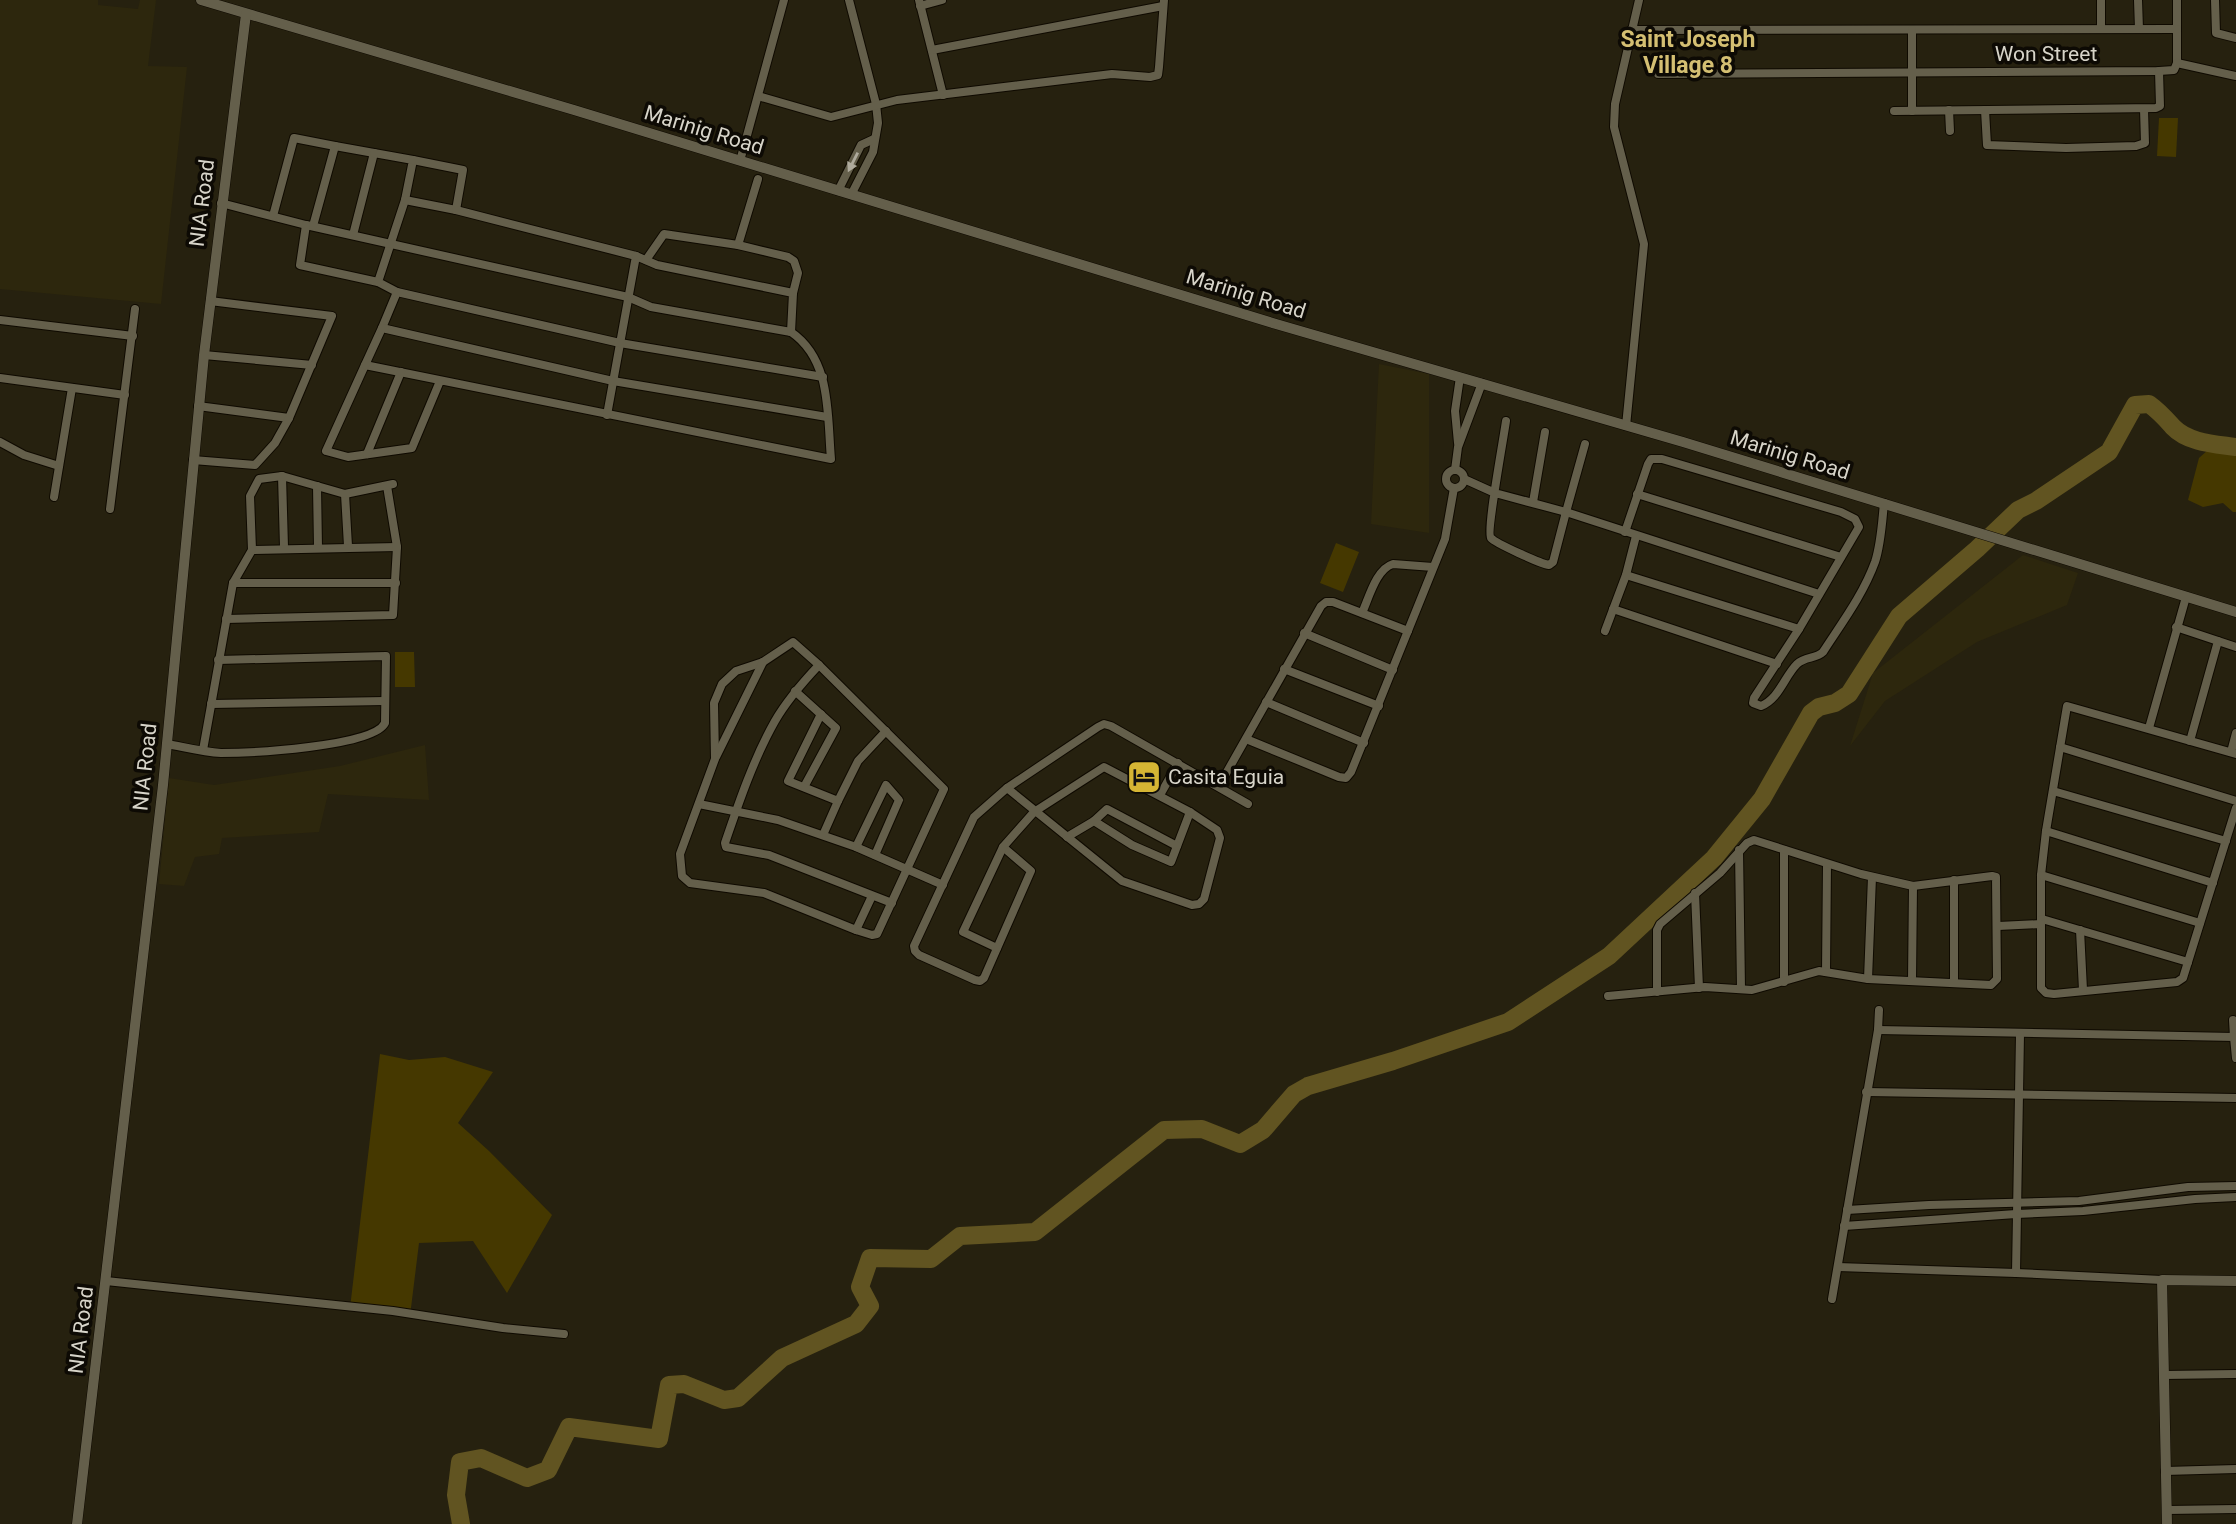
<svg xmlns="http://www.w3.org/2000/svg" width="2236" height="1524" font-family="Roboto,sans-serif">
<rect width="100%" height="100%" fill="#26210f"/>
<g fill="#2d270d">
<polygon points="0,0 98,0 98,5 138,9 140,0 156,0 148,66 187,67 161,304 0,289"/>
<polygon points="1379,364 1429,374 1429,533 1371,524"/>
<polygon points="2023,555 2078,573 2067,605 1977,642 1885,701 1850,746 1873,673"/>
<polygon points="425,745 429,800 328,794 319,832 222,838 219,854 195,857 184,886 159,884 169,778 214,785 340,766"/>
</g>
<g fill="#453800">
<polygon points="2159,118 2178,118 2176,157 2157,156"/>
<polygon points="2214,449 2236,454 2236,512 2233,512 2223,503 2203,507 2188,500 2199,458 2208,450"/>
<polygon points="1336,543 1359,552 1343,592 1320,583"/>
<polygon points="395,652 414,652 415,687 395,687"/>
<polygon points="380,1054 409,1060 445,1057 493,1072 458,1123 489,1151 552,1215 507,1293 473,1241 419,1243 410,1316 350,1308"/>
</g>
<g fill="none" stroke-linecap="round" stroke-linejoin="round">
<path stroke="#615421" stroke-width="18" d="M461,1524L456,1495L460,1462L481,1458L527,1478L548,1470L569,1427L659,1439L669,1385L684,1384L724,1400L738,1398L782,1358L856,1324L870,1306L860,1287L870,1258L931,1259L960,1236L1035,1232L1164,1130L1202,1129L1240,1144L1263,1130L1294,1094L1308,1086L1393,1061L1508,1022L1609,956L1714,858L1762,799L1811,713L1819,707L1835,703L1849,694L1899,616L1977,549L2018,510L2036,501L2109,452L2135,405L2149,404C2160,412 2165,418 2173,427C2188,443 2216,444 2236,447"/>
<g stroke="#0f0a00" stroke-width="10">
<g id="minor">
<polyline points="849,0 876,104 878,123 873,152 851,195"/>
<polyline points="919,0 943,95"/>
<polyline points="2138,0 2139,29"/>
<polyline points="2177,0 2177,63"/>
<polyline points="2215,0 2216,33 2236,38"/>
<polyline points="920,6 942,0"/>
<polyline points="2101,29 2101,0"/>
<polyline points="1631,30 2177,29"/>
<polyline points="932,50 1163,6"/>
<polyline points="2177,63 2236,76"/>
<polyline points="1658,74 2159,71 2174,70 2177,63"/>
<polyline points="758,96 831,117 897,100 1112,74 1150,77 1158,75 1159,67 1164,0"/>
<polyline points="1949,110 1950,131"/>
<polyline points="1985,110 1987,145 2066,148 2136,146 2145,143 2144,109"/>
<polyline points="1894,111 2156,108 2160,106 2159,71"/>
<polyline points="1912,111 1912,30"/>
<polyline points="335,146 374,153 353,235"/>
<polyline points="374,153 413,160 405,200 378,282 397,292"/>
<polyline points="740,161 784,0"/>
<polyline points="838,191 861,145 874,139"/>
<polyline points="405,200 456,210 463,170 413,160"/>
<path d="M221,203L306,225L628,297L651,307L791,332C832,360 827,415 831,459L365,365L326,451L348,457L412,448L440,381"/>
<polyline points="456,210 636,256 607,415"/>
<polyline points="273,216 294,138 335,146 313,226"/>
<polyline points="306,225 300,265 378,282"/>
<polyline points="738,245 758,179"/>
<polyline points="636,256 657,265 793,293 791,332"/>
<polyline points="646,260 664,234 738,245 788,257 794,261 798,273 793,293"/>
<polyline points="0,320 133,336"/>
<polyline points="382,328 397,292 620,343 823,377"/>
<polyline points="204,355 312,365"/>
<polyline points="365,365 382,328 613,381 827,417"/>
<polyline points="0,378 125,395"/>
<polyline points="198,406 289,418"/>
<polyline points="1626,426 1644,244 1614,127 1615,104 1639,0"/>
<polyline points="0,442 24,455 59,466"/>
<polyline points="1458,443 1455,411 1460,377"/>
<polyline points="1585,444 1566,512 1819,594"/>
<polyline points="367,454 401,372"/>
<polyline points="193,460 255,465 275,443 289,418 332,316 210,301"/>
<circle cx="1455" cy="479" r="9"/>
<polyline points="1455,470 1458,447 1482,383"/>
<polyline points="282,476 284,547"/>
<path d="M1464,479L1495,493L1566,512L1553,562L1549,565C1541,564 1495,543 1491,538C1486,533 1504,436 1506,421"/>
<polyline points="317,486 318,547"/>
<polyline points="345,494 348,546"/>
<polyline points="1637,494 1841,557"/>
<polyline points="54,497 72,388"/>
<polyline points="1533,502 1545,432"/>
<polyline points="110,509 135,309"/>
<path d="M1625,532L1648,464L1651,459H1662L1841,512L1855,519L1859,527L1799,629L1754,698L1753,703L1761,706C1779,699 1784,677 1797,664C1805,656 1816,659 1823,652C1841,624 1863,595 1875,562C1881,544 1882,523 1884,503"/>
<polyline points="252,550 397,547"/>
<polyline points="1626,575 1799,629"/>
<polyline points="233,583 396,583"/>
<polyline points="1613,609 1777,664"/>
<path d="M1362,613C1369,598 1376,569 1393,564L1433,567"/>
<polyline points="226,619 393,615 397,547 387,486"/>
<polyline points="2176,627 2236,647"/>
<polyline points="1605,631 1626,575 1636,536"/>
<polyline points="1304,633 1393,670"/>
<polygon points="793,642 819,665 944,789 877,934 872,935 856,930 764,893 690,883 682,876 680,854 715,759 714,703 722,684 736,671 763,662"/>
<path d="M819,665C803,682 787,700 775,721C754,758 739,802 725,843L726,847L769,855L892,903"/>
<polyline points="1284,669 1379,706"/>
<polyline points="795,691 836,728 804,787"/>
<polyline points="1266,702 1364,743"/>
<polyline points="211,704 385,701"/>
<polyline points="821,714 788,781 838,801 823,835"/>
<polyline points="2149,728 2186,597"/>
<polyline points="1246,739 1339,777 1346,778 1351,772 1445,539 1454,488"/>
<polyline points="2190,741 2218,641"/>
<path d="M167,744C184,747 203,752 221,753C249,753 373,747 385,723L386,656L218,660"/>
<polyline points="2060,747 2236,801"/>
<polyline points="203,750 233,583 252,550 250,496 259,479 282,476 345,494 393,484"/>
<polyline points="2231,752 2236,733"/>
<polyline points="2236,754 2067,706 2046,831 2041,875 2041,988 2046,993 2054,994 2177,982 2183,978 2236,808"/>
<polyline points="716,757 763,662"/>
<polyline points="1219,786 1321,606 1326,602 1333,602 1408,631"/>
<polyline points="2053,791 2226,841"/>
<polyline points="1160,795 1178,763"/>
<polyline points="838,801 858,761 886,731"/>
<polyline points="699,804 778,820 856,847 943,885"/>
<polyline points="1094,821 1132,845 1171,862 1190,812"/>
<polyline points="2046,831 2213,883"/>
<polyline points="1067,837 1094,821 1107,809 1177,846"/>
<polyline points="856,847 886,785 899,800 875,855"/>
<polyline points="1003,847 1031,871 984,978 980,981 975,980 919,955 915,951 914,946 974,817 1007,788 1098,727 1104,724 1111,726 1248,804"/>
<polyline points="1739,850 1741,989"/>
<polyline points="2041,875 2200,923"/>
<polyline points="1695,893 1699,988"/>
<polyline points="2042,919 2188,962"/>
<polyline points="1998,926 2041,924"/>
<polyline points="856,930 872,896"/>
<polyline points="2080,930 2083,990"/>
<polyline points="997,948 963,932 1003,847 1034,812 1104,767 1190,812 1217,830 1220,838 1204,899 1199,904 1192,905 1122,881 1007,788"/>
<polyline points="1826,972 1827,864"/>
<polyline points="1868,979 1872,877"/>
<polyline points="1912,980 1913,886"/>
<polyline points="1784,982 1784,850"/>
<polyline points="1954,983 1954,880"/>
<polyline points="1608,996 1705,987 1752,990 1819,971 1868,979 1991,985 1997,979 1996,877 1992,876 1913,886 1861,874 1754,840 1747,843 1720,873 1660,924 1657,930 1657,992"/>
<polyline points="2233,1020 2234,1037"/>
<polyline points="1878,1030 2234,1037 2236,1058"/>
<polyline points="1866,1092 2236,1098"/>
<polyline points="1847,1210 1929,1205 2079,1201 2188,1187 2236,1186"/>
<polyline points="1844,1226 2016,1214 2083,1211 2195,1199 2236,1197"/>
<polyline points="1838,1267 2016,1273 2162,1280"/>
<polyline points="2016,1273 2020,1034"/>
<polyline points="106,1281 393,1311 503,1328 564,1334"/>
<polyline points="1832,1299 1878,1030 1879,1010"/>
<polyline points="2164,1375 2236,1374"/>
<polyline points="2165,1471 2236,1469"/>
<polyline points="2167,1510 2236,1509"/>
</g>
</g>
<g stroke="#0f0a00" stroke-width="11">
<g id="tertiary">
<polyline points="201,0 574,110 1276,324 1683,442 2236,612"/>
<polyline points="77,1524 163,785 204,355 246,14"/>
<polyline points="2167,1524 2162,1280 2236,1281"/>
</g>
</g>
<use href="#minor" stroke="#645f4b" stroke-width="8"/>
<use href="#tertiary" stroke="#645f4b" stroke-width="10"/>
</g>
<defs><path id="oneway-solid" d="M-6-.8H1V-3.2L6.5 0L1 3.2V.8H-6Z" transform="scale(1.75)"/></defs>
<use fill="#afab9d" href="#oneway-solid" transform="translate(853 162) rotate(117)"/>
<defs>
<g id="hotel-square" transform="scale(1.75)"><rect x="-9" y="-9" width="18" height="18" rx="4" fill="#d5b534" stroke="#0d0a04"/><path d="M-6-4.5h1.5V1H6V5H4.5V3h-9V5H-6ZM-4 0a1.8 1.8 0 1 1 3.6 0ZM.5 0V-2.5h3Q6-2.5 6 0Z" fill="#111"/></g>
</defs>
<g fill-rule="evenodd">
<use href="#hotel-square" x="1144" y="777"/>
</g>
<g text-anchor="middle" stroke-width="7" stroke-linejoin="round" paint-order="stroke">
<g font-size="21" fill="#d7d4c9" stroke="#0d0a04">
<text x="2046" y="61">Won Street</text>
<text transform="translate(704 130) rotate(17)" y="7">Marinig Road</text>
<text transform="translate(202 203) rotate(-83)" y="7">NIA Road</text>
<text transform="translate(1246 294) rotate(17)" y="7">Marinig Road</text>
<text transform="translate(1790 455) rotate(17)" y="7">Marinig Road</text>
<text transform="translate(145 767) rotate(-84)" y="7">NIA Road</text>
<text transform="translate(81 1330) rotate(-83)" y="7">NIA Road</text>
</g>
<g font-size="21" fill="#d7d4c9" stroke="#0d0a04" text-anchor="start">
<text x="1168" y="784">Casita Eguia</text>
</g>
<g font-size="23" font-weight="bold" fill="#d4bf72" stroke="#0d0a04">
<text x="1688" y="47">Saint Joseph<tspan x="1688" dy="26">Village 8</tspan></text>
</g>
</g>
</svg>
